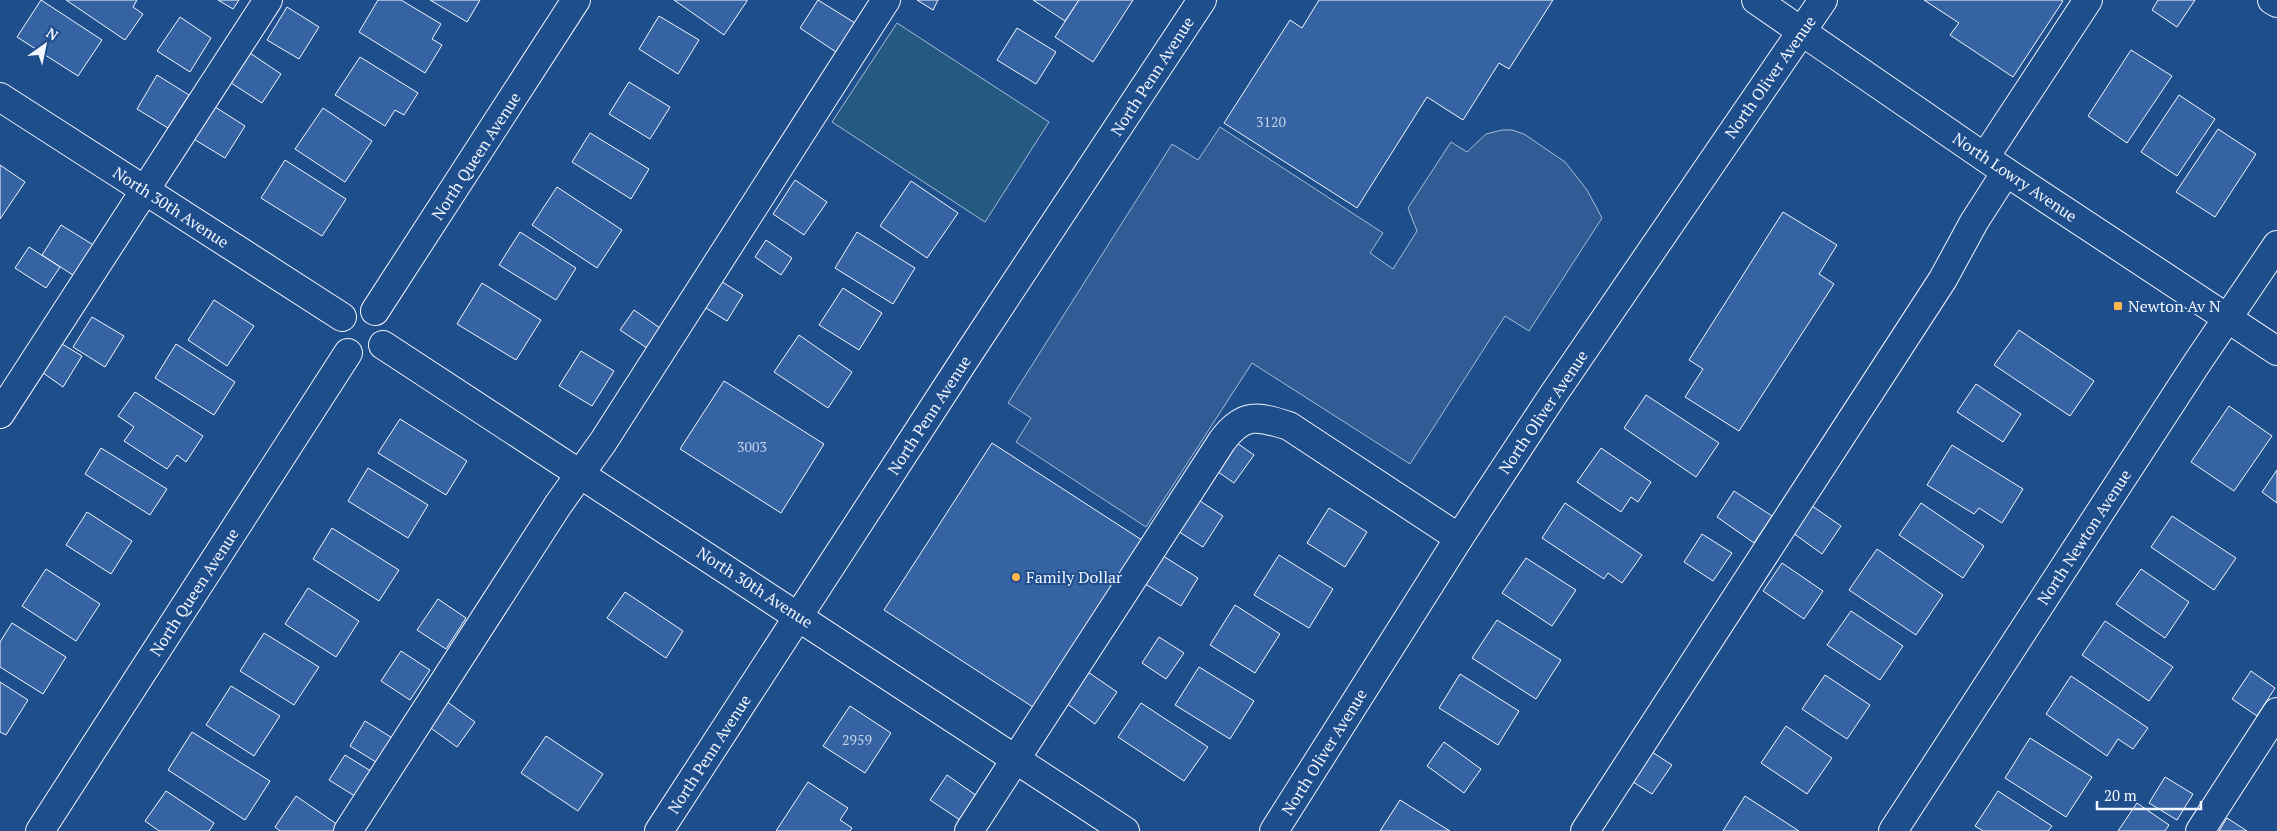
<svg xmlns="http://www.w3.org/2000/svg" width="2277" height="831" font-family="'PT Serif',serif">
<rect width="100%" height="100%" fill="#1f4e8c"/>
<polygon fill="#245a82" stroke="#a8bbd7" points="897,23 1049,122 985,222 832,122"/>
<polygon fill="#305b95" stroke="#a8bbd7" points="1220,127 1383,233 1370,253 1393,269 1417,231 1408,208 1451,142 1467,152 1486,134 1502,130 1512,130 1524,134 1565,162 1587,190 1602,218 1529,331 1505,316 1410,464 1252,363 1146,527 1016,442 1031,418 1008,403 1172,144 1198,160"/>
<g fill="#3563a3" stroke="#f2f6ff">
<polygon points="41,0 102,40 78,76 17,37"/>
<polygon points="66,0 137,0 133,7 143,14 125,40"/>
<polygon points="218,0 239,0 233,9"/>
<polygon points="378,0 401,0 441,24 432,39 442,45 425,73 359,32"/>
<polygon points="430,0 480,0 467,22"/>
<polygon points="674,0 747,0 747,1 724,35"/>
<polygon points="818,0 855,23 836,52 800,28"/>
<polygon points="917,0 938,0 933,10"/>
<polygon points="1033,0 1079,0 1065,21"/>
<polygon points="1079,0 1133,0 1093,62 1055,37"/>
<polygon points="1319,0 1553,0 1509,69 1499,63 1463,120 1427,97 1357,208 1224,123 1290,20 1302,28"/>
<polygon points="1924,0 2061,0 2063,1 2013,77 1950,35 1959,23"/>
<polygon points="2158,0 2195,0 2177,27 2152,10"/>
<polygon points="287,7 319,27 299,59 267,40"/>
<polygon points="659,16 699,40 678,74 639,49"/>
<polygon points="180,17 211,38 190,72 157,51"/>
<polygon points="1017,28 1056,52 1036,84 997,60"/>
<polygon points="2131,50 2172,76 2127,143 2088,116"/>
<polygon points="247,51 281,74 262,103 228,81"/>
<polygon points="360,57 418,93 404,115 395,110 385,126 335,95"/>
<polygon points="157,75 189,95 168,128 137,109"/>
<polygon points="629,82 670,107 650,139 609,114"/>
<polygon points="2179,95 2215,119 2177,176 2141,152"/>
<polygon points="212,105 245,126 225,158 192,138"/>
<polygon points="323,108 372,141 345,182 295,149"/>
<polygon points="2218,129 2256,154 2215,217 2176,192"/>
<polygon points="590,133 649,169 631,199 572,162"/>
<polygon points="285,160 346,199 322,236 261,198"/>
<polygon points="0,165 25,182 0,219"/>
<polygon points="795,180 827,202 804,235 773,214"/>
<polygon points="911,181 958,213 927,258 880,226"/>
<polygon points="557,187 622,230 597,268 532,225"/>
<polygon points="1783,212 1837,245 1819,274 1834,284 1739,431 1685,397 1703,369 1689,360"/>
<polygon points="61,225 95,246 76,277 42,255"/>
<polygon points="520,232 576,268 556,300 499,265"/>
<polygon points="857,232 915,268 893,304 835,268"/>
<polygon points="766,240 792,258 781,275 755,257"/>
<polygon points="29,247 60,267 46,288 15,268"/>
<polygon points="716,278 743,295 727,321 701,305"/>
<polygon points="482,283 541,320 516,360 457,324"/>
<polygon points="843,288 882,313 859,350 819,325"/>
<polygon points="214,300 254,326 227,366 188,340"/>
<polygon points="634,310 660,328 647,348 620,330"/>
<polygon points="92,317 124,336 105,367 73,347"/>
<polygon points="2019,330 2094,381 2070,416 1994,365"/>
<polygon points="799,335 852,372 828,408 774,372"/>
<polygon points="57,341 82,356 63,387 39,370"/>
<polygon points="176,344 235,382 214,415 155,378"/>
<polygon points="581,351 614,371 592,406 559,386"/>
<polygon points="724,381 824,444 781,513 680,449"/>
<polygon points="1976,384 2021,414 2003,442 1957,412"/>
<polygon points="135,392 203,436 186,462 177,455 167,469 124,441 134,427 118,416"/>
<polygon points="1646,395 1719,443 1696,477 1624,428"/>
<polygon points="2229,406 2272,436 2234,491 2191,462"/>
<polygon points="400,419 467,461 446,495 378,453"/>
<polygon points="1234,441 1254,455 1234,483 1214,469"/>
<polygon points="992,443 1148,544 1039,711 884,610"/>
<polygon points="1952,445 2023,489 2002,523 1979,508 1974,514 1927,485"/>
<polygon points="101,448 167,489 150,515 85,474"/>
<polygon points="1601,448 1651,482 1638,502 1631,497 1621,512 1577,482"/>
<polygon points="368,468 428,505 408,538 348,501"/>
<polygon points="2277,470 2277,503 2262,492"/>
<polygon points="1734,491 1772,516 1754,543 1717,517"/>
<polygon points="1197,499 1223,516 1203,547 1176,530"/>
<polygon points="1565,503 1642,555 1622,583 1608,573 1604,579 1542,538"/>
<polygon points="1808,503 1841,526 1822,554 1789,530"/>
<polygon points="1921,503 1984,546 1963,578 1899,535"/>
<polygon points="1329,508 1367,532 1345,567 1307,543"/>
<polygon points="87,512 132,541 111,574 66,545"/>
<polygon points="2172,516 2236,558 2214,590 2151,547"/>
<polygon points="332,528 399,570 379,601 313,559"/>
<polygon points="1702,534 1732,553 1713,581 1684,562"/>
<polygon points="1877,549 1943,595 1916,635 1849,590"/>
<polygon points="1160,554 1198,578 1181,606 1142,582"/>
<polygon points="1279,555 1333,589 1309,628 1254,595"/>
<polygon points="1526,558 1576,590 1552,626 1502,593"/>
<polygon points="1782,563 1823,591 1804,619 1763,591"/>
<polygon points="46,569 100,604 76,641 22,606"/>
<polygon points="2141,569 2189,602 2165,638 2116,604"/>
<polygon points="308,588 359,621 336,657 285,624"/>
<polygon points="625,592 683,631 666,658 607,618"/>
<polygon points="438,599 466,618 446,649 417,630"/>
<polygon points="1235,605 1280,634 1255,673 1210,645"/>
<polygon points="1851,611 1903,646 1880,680 1827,645"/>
<polygon points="1497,620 1561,660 1536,699 1472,658"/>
<polygon points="2105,621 2173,667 2149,701 2082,655"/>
<polygon points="12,623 66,657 43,694 0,667 0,642"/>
<polygon points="264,633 319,667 294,705 240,671"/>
<polygon points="1159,637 1184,653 1166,679 1142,663"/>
<polygon points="401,651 430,670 410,700 381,681"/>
<polygon points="1199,667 1254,701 1230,739 1175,705"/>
<polygon points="2251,671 2275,688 2257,716 2232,699"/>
<polygon points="1088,672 1117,692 1095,724 1066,703"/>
<polygon points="1460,674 1519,711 1498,745 1439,708"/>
<polygon points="1825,675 1870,705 1847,739 1802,709"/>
<polygon points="2071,676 2148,728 2133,749 2118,739 2107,756 2046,714"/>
<polygon points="0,682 28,700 6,735 0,732"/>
<polygon points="231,686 280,716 254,756 206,725"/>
<polygon points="446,701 475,722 457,747 428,726"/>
<polygon points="1141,703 1208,747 1184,781 1118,737"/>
<polygon points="850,706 891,733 865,773 823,746"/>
<polygon points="365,721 394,739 379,764 350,746"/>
<polygon points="1786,726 1832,758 1807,794 1761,763"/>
<polygon points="192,732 270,781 245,820 168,770"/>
<polygon points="546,736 603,774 578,811 521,773"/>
<polygon points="2030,738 2092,777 2066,817 2005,778"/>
<polygon points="1444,742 1481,769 1464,793 1427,766"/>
<polygon points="1649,750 1672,765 1652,794 1630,780"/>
<polygon points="345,755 374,773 358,798 329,780"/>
<polygon points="947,775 977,796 960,820 930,800"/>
<polygon points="2165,777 2193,794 2177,820 2149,803"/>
<polygon points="808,782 848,808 840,820 852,828 850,831 776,831"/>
<polygon points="166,791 214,823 209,831 159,831 145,821"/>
<polygon points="1998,791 2052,826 2048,831 1983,831 1975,826"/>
<polygon points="296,796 338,825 335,831 280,831 275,827"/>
<polygon points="1745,796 1799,831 1723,831"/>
<polygon points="1400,800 1450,831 1380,831"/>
<polygon points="2137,803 2169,825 2165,831 2118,831"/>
<polygon points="2227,818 2247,831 2219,831"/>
</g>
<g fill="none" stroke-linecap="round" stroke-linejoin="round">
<g stroke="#f2f6ff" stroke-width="30">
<g id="minor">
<polyline points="2272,0 2277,3"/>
<polyline points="0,97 342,317"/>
<polyline points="1985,157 2088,0"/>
<polyline points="375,311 576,0"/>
<polyline points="383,345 1125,831"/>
<polyline points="0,414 268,0"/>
<polyline points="40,831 348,353"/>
<polyline points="348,831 558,505 603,442 886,0"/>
<path d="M969,831L1222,441C1243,412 1258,416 1289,426L1459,538"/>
<polyline points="1274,831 1459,538 1553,395 1823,0"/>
<polyline points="1585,831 1943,279 1974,222 2006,172"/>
<polyline points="1893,831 2197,363 2277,245"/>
<polyline points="2200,831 2277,712"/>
</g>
</g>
<g stroke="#f2f6ff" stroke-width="30">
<g id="major">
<polyline points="1756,0 2006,172 2277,351"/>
<polyline points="659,831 969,353 1202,0"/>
</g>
</g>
<use href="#minor" stroke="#1f4e8c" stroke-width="28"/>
<use href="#major" stroke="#1f4e8c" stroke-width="28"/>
</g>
<g fill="#ffb74d" stroke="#1f4e8c" stroke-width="2">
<rect x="2113" y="301" width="10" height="10" rx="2.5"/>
<circle cx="1016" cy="577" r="5"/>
</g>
<g text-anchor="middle" stroke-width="4" stroke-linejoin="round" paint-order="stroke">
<g font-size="14" fill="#c3d1e8">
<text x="1271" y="127">3120</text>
<text x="752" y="452">3003</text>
<text x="857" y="745">2959</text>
</g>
<g font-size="16" fill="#f2f6ff" stroke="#1f4e8c">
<text transform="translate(1152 76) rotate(-57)" y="6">North Penn Avenue</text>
<text transform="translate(1770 77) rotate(-55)" y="6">North Oliver Avenue</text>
<text transform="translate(476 156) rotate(-57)" y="6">North Queen Avenue</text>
<text transform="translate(2015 177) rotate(34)" y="6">North Lowry Avenue</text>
<text transform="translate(171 207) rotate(33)" y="6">North 30th Avenue</text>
<text transform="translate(1543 412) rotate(-56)" y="6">North Oliver Avenue</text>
<text transform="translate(929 415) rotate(-57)" y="6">North Penn Avenue</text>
<text transform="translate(2084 537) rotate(-57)" y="6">North Newton Avenue</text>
<text transform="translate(755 587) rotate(33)" y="6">North 30th Avenue</text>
<text transform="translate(194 592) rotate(-57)" y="6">North Queen Avenue</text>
<text transform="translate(1324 752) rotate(-58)" y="6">North Oliver Avenue</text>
<text transform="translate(709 754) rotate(-57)" y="6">North Penn Avenue</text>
</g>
<g font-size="16" fill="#f2f6ff" stroke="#1f4e8c" text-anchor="start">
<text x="2128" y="312">Newton Av N</text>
<text x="1026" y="583">Family Dollar</text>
</g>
</g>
<g transform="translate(45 45) rotate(33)" stroke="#1f4e8c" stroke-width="4" paint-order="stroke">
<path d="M0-4L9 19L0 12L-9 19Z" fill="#f2f6ff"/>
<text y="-8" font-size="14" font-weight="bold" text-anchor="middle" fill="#f2f6ff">N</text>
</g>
<path d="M2097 801v8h104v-8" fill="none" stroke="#f2f6ff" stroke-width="2.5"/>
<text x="2104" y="801" font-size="15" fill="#f2f6ff" stroke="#1f4e8c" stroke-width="4" paint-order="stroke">20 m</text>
</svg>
